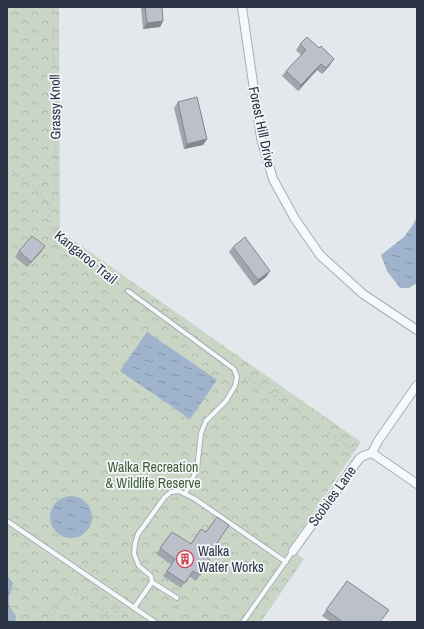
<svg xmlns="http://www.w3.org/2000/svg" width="424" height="629" font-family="'Archivo Narrow',sans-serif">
<defs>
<pattern id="forest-crowns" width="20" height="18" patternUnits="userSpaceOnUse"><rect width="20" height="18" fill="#c9d6c5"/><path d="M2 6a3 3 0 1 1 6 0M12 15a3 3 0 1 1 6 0" fill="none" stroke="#adb8ab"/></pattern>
<pattern id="water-ripples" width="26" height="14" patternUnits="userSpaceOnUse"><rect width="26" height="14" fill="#9fb4cc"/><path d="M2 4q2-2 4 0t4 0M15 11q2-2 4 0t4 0" fill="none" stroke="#8293a7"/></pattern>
</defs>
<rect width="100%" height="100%" fill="#e4e7ec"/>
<polygon fill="url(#forest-crowns)" points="7,7 59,7 60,231 361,442 289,548 304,559 261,622 7,622"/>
<g fill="url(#water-ripples)">
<polygon points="417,217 417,283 409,288 400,288 387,271 381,255 404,237 412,226"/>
<polygon points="147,332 217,380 190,419 120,371"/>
<circle cx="71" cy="517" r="21"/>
<path d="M7,576L13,583C9,599 5,603 16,616L15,622H7Z"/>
</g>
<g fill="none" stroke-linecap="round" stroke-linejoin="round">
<g stroke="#a9aeb7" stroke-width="6">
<g id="service">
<polyline points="128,291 234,369 237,377 235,386 226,401 206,421 201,433 197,469 185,494"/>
<polyline points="7,521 155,622"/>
<polyline points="152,582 177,598"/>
<polyline points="134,608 152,582 151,576 139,566 134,554 135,543 138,534 164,498 171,492 179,491 195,499 286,562"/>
<polyline points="243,622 293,551"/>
</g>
</g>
<g stroke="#a9aeb7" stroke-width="10">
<g id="minor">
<polyline points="242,7 261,138 273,179 295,219 320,255 363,294 417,330"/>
<polyline points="372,453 378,441 417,385"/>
<polyline points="372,453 417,484"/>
<polyline points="293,551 359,459 363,456 372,453"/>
</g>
</g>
<g stroke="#c2c5cb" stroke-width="1.5" stroke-dasharray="3 3" stroke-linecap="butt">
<polyline points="7,167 36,188 49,206 50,228 124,287"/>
<polyline points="49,206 56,190 53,7"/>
<polyline points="243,378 248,378 355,451"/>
<polyline points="85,567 89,561"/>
<polyline points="112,616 114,622"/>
<polyline points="47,622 65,596 74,593 83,596 112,616 121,606"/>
</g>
<use href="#service" stroke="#f7f8fa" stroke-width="4"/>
<use href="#minor" stroke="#f7f8fa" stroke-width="8"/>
</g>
<g fill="#a1a5ae">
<polygon points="141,7 162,7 163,21 160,27 143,29"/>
<polygon points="300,44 330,65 322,74 317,70 298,91 282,76 286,71 301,55 296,50"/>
<polygon points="178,102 207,139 203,145 184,149 174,108"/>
<polygon points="233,247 270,271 266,277 254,286 229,252"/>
<polygon points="19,251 41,252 27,267 15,257"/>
<polygon points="172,532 210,560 196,581 189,576 181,588 163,576 171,564 156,554"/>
<polygon points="347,581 380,622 331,622 322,616"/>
</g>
<g fill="#83868d">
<polygon points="163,21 160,27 143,29 147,23"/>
<polygon points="334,59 330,65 322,74 326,68"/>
<polygon points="321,64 317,70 298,91 301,85"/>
<polygon points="207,139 203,145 184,149 187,144"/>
<polygon points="45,246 41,252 27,267 31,262"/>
<polygon points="270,271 266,277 254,286 258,280"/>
</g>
<g fill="#bbc0ca" stroke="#83868d">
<polygon points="145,7 162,7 163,21 147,23"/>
<polygon points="307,37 319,48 321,46 334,59 326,68 321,64 301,85 286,71 306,50 300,44"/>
<polygon points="197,97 207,139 187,144 178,102"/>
<polygon points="32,236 45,246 31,262 19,251"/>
<polygon points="245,237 270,271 258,280 233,247"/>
<polygon points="217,517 229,525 207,558 210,560 200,575 193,571 185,583 167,571 175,559 160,548 172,532 191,544 201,529 206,532"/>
<polygon points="347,581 389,610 380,622 343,622 326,610"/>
</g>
<defs>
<g id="building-ring" transform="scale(0.9)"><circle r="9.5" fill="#f4f6f9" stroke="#d1495b" stroke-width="1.5"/><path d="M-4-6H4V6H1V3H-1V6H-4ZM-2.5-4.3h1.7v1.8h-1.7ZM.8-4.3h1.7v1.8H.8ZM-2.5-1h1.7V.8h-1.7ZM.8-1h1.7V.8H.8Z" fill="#d1495b"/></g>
</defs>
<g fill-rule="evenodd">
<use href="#building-ring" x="185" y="559"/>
</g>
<g text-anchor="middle" stroke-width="3.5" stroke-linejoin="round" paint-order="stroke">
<g font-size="14" fill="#2b3445" stroke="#f4f6f9">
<text transform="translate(55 107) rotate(-91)" y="5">Grassy Knoll</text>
<text transform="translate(262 127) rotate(78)" y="5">Forest Hill Drive</text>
<text transform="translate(86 257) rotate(39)" y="5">Kangaroo Trail</text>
<text transform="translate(332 496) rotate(-54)" y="5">Scobies Lane</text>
</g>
<g font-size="14" fill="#3f6138" stroke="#f4f6f9">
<text x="153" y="472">Walka Recreation<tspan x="153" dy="16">&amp; Wildlife Reserve</tspan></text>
</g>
<g font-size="14" fill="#2b3445" stroke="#f4f6f9" text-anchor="start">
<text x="198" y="556">Walka<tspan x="198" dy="16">Water Works</tspan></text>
</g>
</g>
<rect width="424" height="629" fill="none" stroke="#2b3445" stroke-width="16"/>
</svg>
